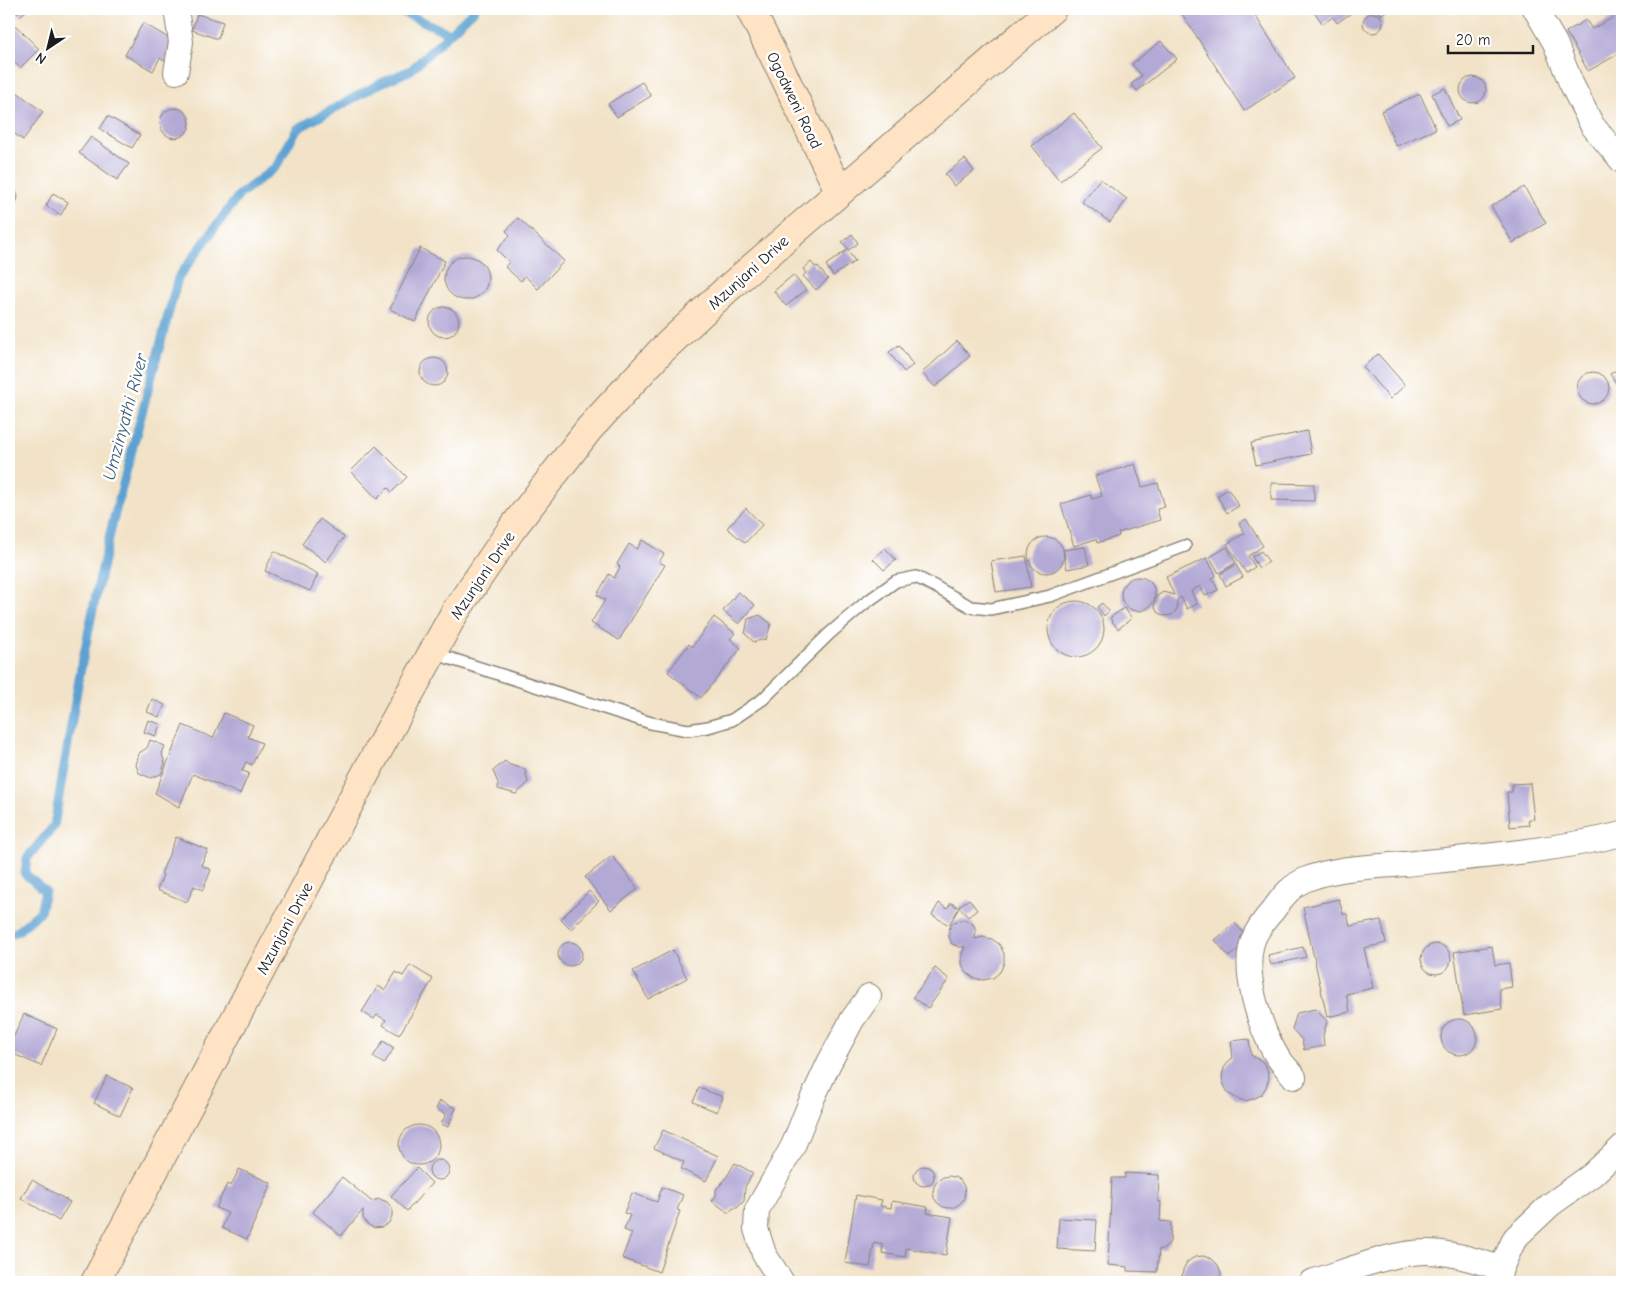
<svg xmlns="http://www.w3.org/2000/svg" width="1631" height="1291" font-family="'Comic Neue',sans-serif">
<rect width="100%" height="100%" fill="#fff"/>
<filter id="ink" filterUnits="userSpaceOnUse"><feTurbulence type="fractalNoise" baseFrequency=".02" numOctaves="2"/><feDisplacementMap in="SourceGraphic" scale="10" xChannelSelector="R" yChannelSelector="G"/><feConvolveMatrix kernelMatrix="1 2 1 2 8 2 1 2 1" color-interpolation-filters="sRGB"/></filter>
<filter id="wash" filterUnits="userSpaceOnUse"><feTurbulence type="fractalNoise" baseFrequency=".0096" numOctaves="4" result="noise"/><feDisplacementMap in="SourceGraphic" scale="20" xChannelSelector="R" yChannelSelector="G"/><feGaussianBlur stdDeviation="1.12" result="paint"/><feColorMatrix in="noise" values="0 0 0 0 0 0 0 0 0 0 0 0 0 0 0 0 0 1.4 0 .05"/><feComposite in="paint" operator="in"/></filter>
<g filter="url(#wash)">
<rect width="100%" height="100%" fill="#f2e3c8"/>
<g fill="none" stroke-linecap="round" stroke-linejoin="round">
<g stroke="#5ba1d1" stroke-width="9">
<polyline points="395,9 449,33"/>
<polyline points="9,935 18,931 40,912 45,891 25,874 27,858 54,826 80,673 97,590 112,525 178,278 239,195 276,167 297,129 381,83 411,70 475,9"/>
</g>
</g>
<g id="blocks">
<g fill="#b2a9d5">
<polygon points="13,9 28,9 20,16"/>
<polygon points="1179,9 1251,9 1295,78 1244,111"/>
<polygon points="1312,9 1357,9 1337,23 1333,17 1323,24"/>
<polygon points="1377,9 1389,9 1381,15"/>
<polygon points="1609,9 1622,9 1622,52 1588,71 1566,32 1586,20 1592,29 1614,17"/>
<circle cx="1373" cy="23" r="10"/>
<polygon points="197,14 223,22 218,39 192,30"/>
<polygon points="9,19 39,49 20,68 14,62 9,68"/>
<polygon points="143,23 177,43 166,61 160,58 153,71 125,55"/>
<polygon points="1161,41 1177,59 1137,91 1131,84 1142,76 1132,64"/>
<circle cx="1473" cy="90" r="13"/>
<polygon points="642,82 651,96 617,117 608,104"/>
<polygon points="9,86 43,112 23,140 9,130"/>
<polygon points="1445,88 1460,120 1447,126 1432,94"/>
<polygon points="1420,94 1436,129 1396,146 1381,111"/>
<circle cx="175" cy="123" r="15"/>
<polygon points="1074,113 1102,148 1060,181 1032,146"/>
<polygon points="108,116 140,135 132,148 100,129"/>
<polygon points="91,137 129,164 117,180 79,153"/>
<polygon points="965,159 974,171 954,186 945,174"/>
<polygon points="1100,179 1127,199 1110,222 1082,202"/>
<polygon points="1524,187 1546,223 1513,243 1491,206"/>
<polygon points="9,188 15,190 18,196 17,201 13,204 9,205"/>
<polygon points="53,193 68,202 61,215 46,206"/>
<polygon points="518,218 564,261 538,289 525,276 521,281 505,267 509,262 497,250 510,235 506,231"/>
<polygon points="852,234 858,243 849,250 842,242"/>
<polygon points="420,248 445,261 415,322 390,309"/>
<polygon points="847,250 855,261 833,276 826,265"/>
<circle cx="466" cy="278" r="22"/>
<polygon points="811,262 815,267 817,266 828,279 816,290 803,276 806,273 803,269"/>
<polygon points="793,275 806,290 786,306 774,291"/>
<circle cx="444" cy="322" r="15"/>
<polygon points="957,341 970,356 935,387 922,373"/>
<polygon points="1622,344 1622,357 1616,348"/>
<polygon points="899,345 913,365 904,372 889,352"/>
<polygon points="1378,354 1405,385 1390,399 1363,367"/>
<circle cx="434" cy="372" r="14"/>
<polygon points="1622,366 1622,392 1610,374"/>
<circle cx="1593" cy="388" r="16"/>
<polygon points="1307,431 1311,454 1256,465 1251,443"/>
<polygon points="376,446 407,477 392,492 388,488 377,499 351,471"/>
<polygon points="1135,464 1142,487 1158,483 1165,507 1157,509 1160,520 1118,533 1119,536 1097,543 1096,539 1074,546 1061,504 1091,495 1092,499 1102,496 1095,476"/>
<polygon points="1271,483 1314,484 1314,501 1271,500"/>
<polygon points="1228,489 1239,506 1227,513 1217,496"/>
<polygon points="746,508 762,525 745,543 727,528"/>
<polygon points="320,519 344,537 326,562 302,544"/>
<polygon points="1246,519 1263,546 1248,556 1255,567 1246,573 1227,544 1245,533 1239,524"/>
<circle cx="1046" cy="555" r="18"/>
<polygon points="642,540 664,554 659,562 665,565 619,640 591,623 605,600 597,595 609,574 614,578 620,567 617,564 629,544 637,549"/>
<polygon points="1085,547 1089,565 1067,569 1063,550"/>
<polygon points="1227,547 1236,563 1219,573 1210,557"/>
<polygon points="885,548 896,560 884,570 873,559"/>
<polygon points="274,551 318,574 310,591 265,571"/>
<polygon points="1261,551 1269,562 1259,568 1252,557"/>
<polygon points="1026,556 1031,587 996,592 991,561"/>
<polygon points="1207,558 1216,576 1212,578 1218,590 1205,596 1200,586 1191,591 1197,604 1187,609 1181,597 1177,600 1177,609 1172,615 1164,616 1157,612 1154,605 1156,597 1163,592 1174,595 1166,577"/>
<polygon points="1236,565 1243,577 1226,586 1220,574"/>
<circle cx="1138" cy="594" r="17"/>
<polygon points="738,592 755,605 739,624 723,611"/>
<circle cx="1076" cy="629" r="28"/>
<polygon points="1102,603 1109,611 1104,616 1097,607"/>
<polygon points="1124,608 1132,618 1118,629 1110,618"/>
<polygon points="760,615 771,624 766,639 754,642 745,634 748,619"/>
<polygon points="714,617 735,633 730,639 741,648 701,698 668,672 689,644 692,647"/>
<polygon points="152,699 165,705 159,717 147,712"/>
<polygon points="224,713 253,725 248,737 262,743 252,765 246,762 242,771 249,773 240,794 193,774 179,807 155,793 183,725 213,738"/>
<polygon points="148,720 160,724 156,736 144,732"/>
<polygon points="150,740 165,746 162,754 165,763 161,774 151,778 139,773 136,765 139,753 147,748"/>
<polygon points="505,761 510,765 525,769 528,783 516,794 498,789 498,783 493,771"/>
<polygon points="1530,783 1534,819 1528,820 1529,825 1510,827 1507,792 1512,792 1512,784"/>
<polygon points="176,837 208,850 201,865 211,870 203,890 194,886 187,902 157,890 163,875 161,874"/>
<polygon points="612,856 638,889 611,910 585,877"/>
<polygon points="589,891 599,901 571,929 561,919"/>
<polygon points="969,899 977,910 968,917 959,906"/>
<polygon points="1339,899 1343,914 1347,914 1350,926 1381,920 1386,943 1364,948 1373,988 1346,994 1350,1012 1327,1017 1303,907"/>
<polygon points="939,903 947,909 951,903 959,908 949,925 932,915"/>
<polygon points="959,920 966,920 973,924 976,930 975,939 983,937 992,939 1000,945 1004,954 1004,963 1000,972 993,978 983,980 974,978 966,972 962,964 962,954 965,947 959,947 952,944 949,937 949,930 952,923"/>
<polygon points="1235,923 1249,939 1229,957 1215,940"/>
<circle cx="570" cy="954" r="12"/>
<circle cx="1436" cy="959" r="15"/>
<polygon points="1492,946 1495,965 1509,963 1512,987 1499,989 1502,1009 1464,1015 1454,952"/>
<polygon points="1303,947 1306,957 1271,965 1268,955"/>
<polygon points="673,950 687,978 648,999 633,971"/>
<polygon points="410,965 433,979 399,1035 383,1025 386,1020 377,1015 374,1019 362,1012 378,986 385,990 396,972 403,976"/>
<polygon points="935,968 949,979 928,1008 913,997"/>
<polygon points="1315,1009 1327,1021 1323,1036 1324,1046 1304,1050 1302,1040 1292,1029 1297,1013"/>
<polygon points="24,1014 57,1029 41,1066 9,1052 9,1047"/>
<circle cx="1459" cy="1037" r="18"/>
<polygon points="1249,1039 1251,1055 1263,1062 1267,1069 1269,1078 1266,1087 1261,1095 1253,1099 1245,1101 1236,1098 1228,1093 1224,1085 1222,1076 1224,1068 1230,1060 1233,1058 1231,1041"/>
<polygon points="383,1041 394,1048 384,1064 373,1057"/>
<polygon points="107,1076 133,1088 120,1116 94,1103"/>
<polygon points="699,1088 723,1097 717,1112 693,1102"/>
<polygon points="440,1101 456,1108 448,1127 441,1124 446,1114 436,1109"/>
<circle cx="419" cy="1145" r="20"/>
<polygon points="663,1130 718,1156 706,1181 681,1169 684,1162 654,1148"/>
<circle cx="439" cy="1170" r="10"/>
<polygon points="735,1163 753,1173 745,1187 744,1201 737,1208 733,1208 729,1213 712,1201 716,1196 716,1190 726,1178"/>
<circle cx="924" cy="1176" r="10"/>
<polygon points="417,1168 432,1183 407,1211 391,1196"/>
<polygon points="239,1169 271,1183 247,1239 222,1228 228,1213 216,1208 227,1184 231,1186"/>
<polygon points="1125,1173 1159,1175 1158,1201 1161,1202 1160,1221 1171,1222 1170,1242 1164,1249 1159,1249 1157,1272 1128,1271 1128,1267 1108,1265 1112,1178 1125,1178"/>
<circle cx="949" cy="1192" r="16"/>
<polygon points="342,1177 371,1201 380,1199 387,1202 392,1208 392,1216 389,1223 382,1227 374,1228 367,1224 363,1218 363,1210 341,1236 313,1212"/>
<polygon points="32,1180 70,1202 59,1221 21,1198"/>
<polygon points="662,1187 683,1195 677,1210 680,1211 659,1272 622,1258 632,1233 624,1230 630,1215 624,1213 632,1193 657,1202"/>
<polygon points="856,1195 882,1200 880,1206 891,1208 892,1201 928,1207 927,1213 952,1217 946,1255 906,1248 905,1257 882,1253 883,1245 874,1243 870,1267 845,1263"/>
<polygon points="1059,1218 1097,1220 1095,1251 1057,1249"/>
<polygon points="1203,1256 1212,1259 1218,1265 1221,1273 1220,1282 1184,1282 1182,1278 1183,1270 1187,1262 1195,1257"/>
</g>
</g>
</g>
<g filter="url(#ink)">
<use href="#blocks" fill-opacity="0" stroke="#878072" stroke-width="1"/>
<g fill="none" stroke-linecap="round" stroke-linejoin="round">
<g stroke="#878072" stroke-width="14">
<polyline id="lane" points="433,653 651,723 688,730 708,727 732,720 763,699 829,634 864,604 896,581 916,577 934,586 971,607 991,609 1050,596 1185,546"/>
</g>
<g stroke="#878072" stroke-width="26">
<g id="street">
<polyline points="1535,9 1555,43 1571,83 1592,125 1622,161"/>
<polyline points="176,72 181,42 176,9"/>
<path d="M1294,1077C1288,1069 1280,1062 1275,1053C1259,1025 1242,971 1253,940C1257,929 1266,918 1274,909C1283,896 1292,885 1307,879C1338,867 1372,867 1404,864C1476,857 1553,851 1622,834"/>
<polyline points="782,1282 764,1254 756,1229 757,1210 793,1146 809,1106 829,1063 852,1020 869,996"/>
<path d="M1311,1282C1345,1272 1391,1252 1426,1252C1452,1252 1477,1261 1501,1268"/>
<polyline points="1498,1282 1501,1268 1515,1238 1550,1205 1592,1175 1622,1147"/>
</g>
</g>
<g stroke="#878072" stroke-width="30">
<g id="secondary">
<polyline points="750,9 783,74 839,191"/>
<polyline points="95,1282 375,756 455,612 511,530 589,429 660,352 725,291 1052,9"/>
</g>
</g>
<use href="#lane" stroke="#fff" stroke-width="11"/>
<use href="#street" stroke="#fff" stroke-width="24"/>
<use href="#secondary" stroke="#fee4c5" stroke-width="28"/>
</g>
</g>
<g text-anchor="middle" stroke-width="5" stroke-linejoin="round" paint-order="stroke">
<g font-size="16" fill="#1c1c1c" stroke="#fff">
<text transform="translate(795 100) rotate(64)" y="6">Ogodweni Road</text>
<text transform="translate(748 272) rotate(-42)" y="6">Mzunjani Drive</text>
<text transform="translate(482 575) rotate(-56)" y="6">Mzunjani Drive</text>
<text transform="translate(284 928) rotate(-62)" y="6">Mzunjani Drive</text>
</g>
<g font-size="18" font-style="italic" fill="#3c5e76" stroke="#fff">
<text transform="translate(125 417) rotate(-75)" y="6">Umzinyathi River</text>
</g>
</g>
<rect width="1631" height="1291" fill="none" stroke="#fff" stroke-width="30"/>
<g transform="translate(48 48) rotate(215)" stroke="#ffffff" stroke-width="4" paint-order="stroke">
<path d="M0-4L9 19L0 12L-9 19Z" fill="#1c1c1c"/>
<text y="-8" font-size="14" font-weight="bold" text-anchor="middle" fill="#1c1c1c">N</text>
</g>
<path d="M1448 45v8h85v-8" fill="none" stroke="#1c1c1c" stroke-width="2.5"/>
<text x="1456" y="45" font-size="15" fill="#1c1c1c" stroke="#ffffff" stroke-width="4" paint-order="stroke">20 m</text>
</svg>
